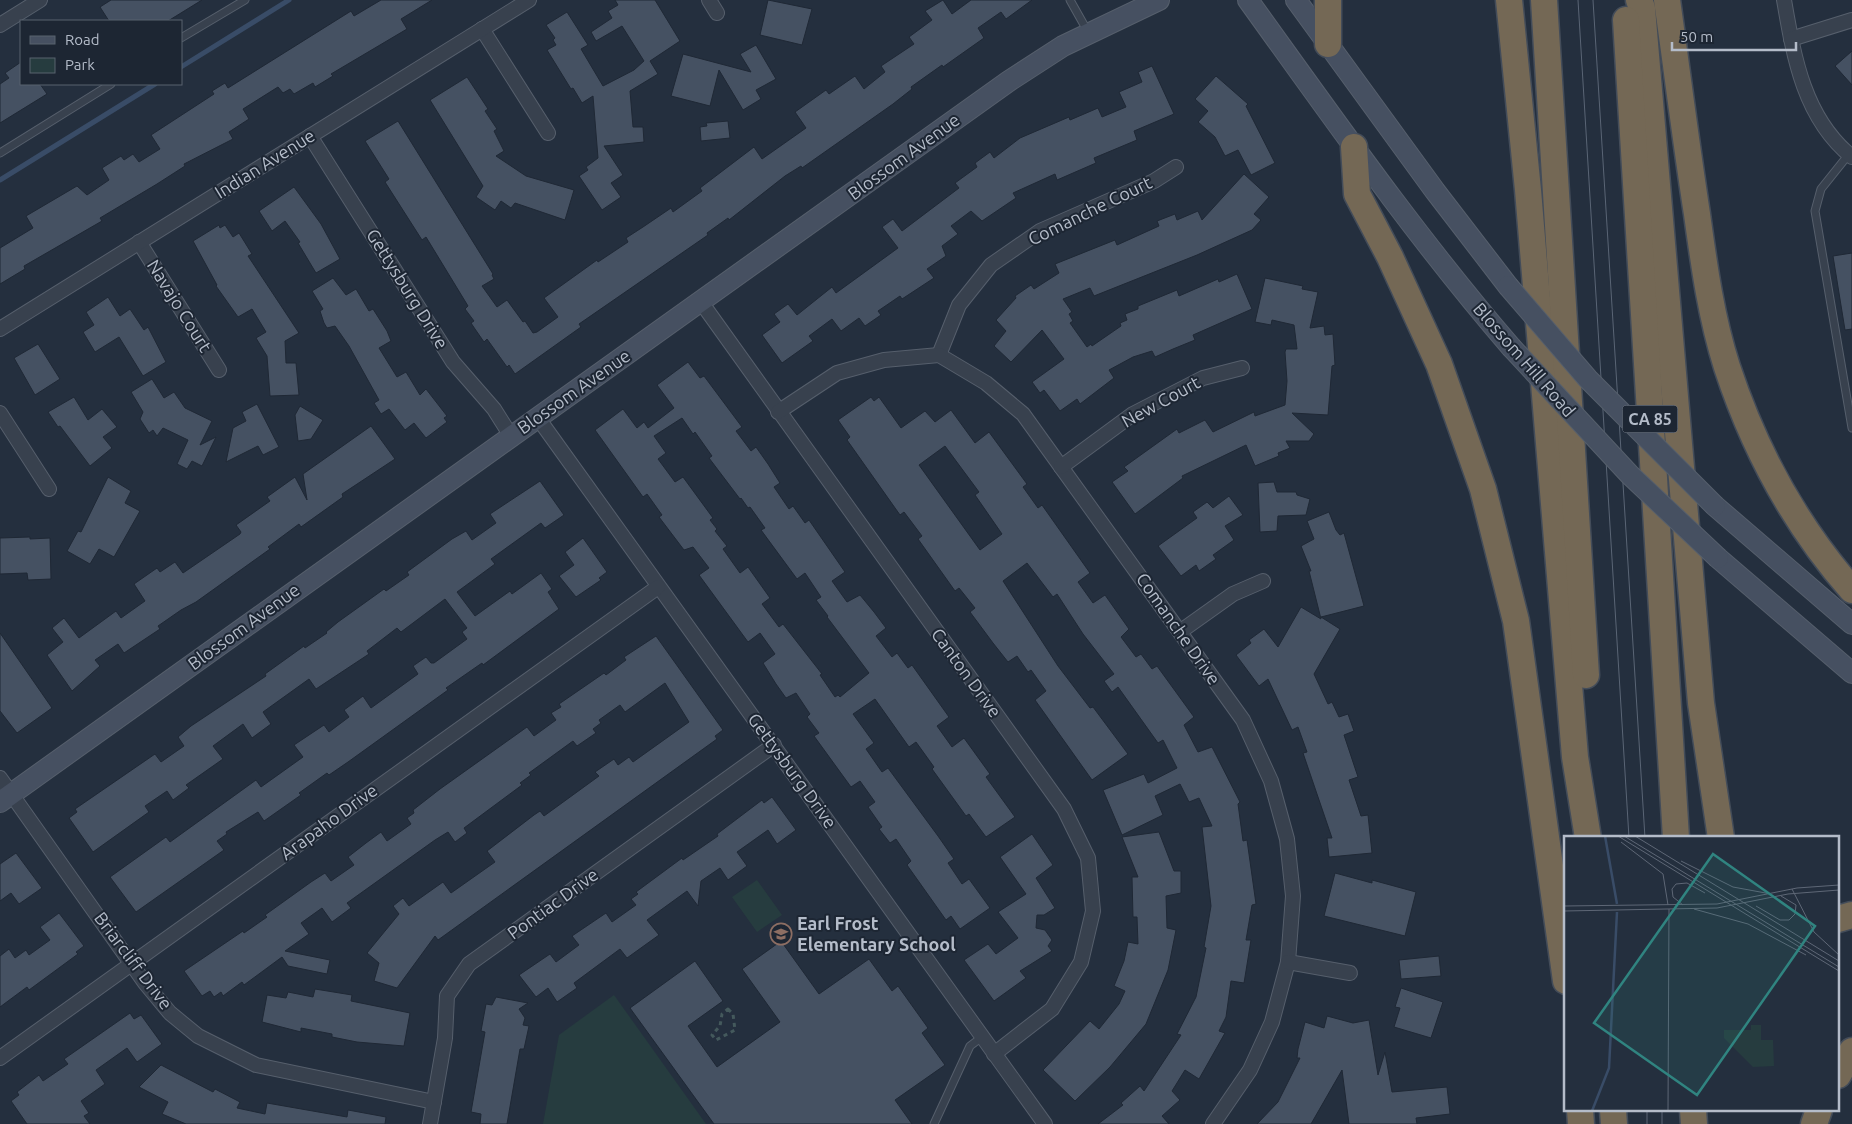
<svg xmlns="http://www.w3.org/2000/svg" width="1852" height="1124" font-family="Ubuntu,sans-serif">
<rect width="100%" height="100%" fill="#242f3e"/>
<g fill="#263c3f">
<polygon points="757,880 782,915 757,932 732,897"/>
<polygon points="614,995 706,1124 543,1124 559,1035"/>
</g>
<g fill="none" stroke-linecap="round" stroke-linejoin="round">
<g stroke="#394c67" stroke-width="5">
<polyline points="181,67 289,0"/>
<polyline points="0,180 155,84"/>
</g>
</g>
<g fill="#455162" stroke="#1f2835" fill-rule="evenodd">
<polygon points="111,0 202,0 168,21 109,21 100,7"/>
<polygon points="381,0 432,0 401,19 407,29 331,74 333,76 315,87 313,83 294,94 290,89 283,93 278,87 243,109 249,119 229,132 233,139 184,164 185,166 157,184 100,218 102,221 24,266 25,269 0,284 0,248 33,228 26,216 77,186 87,195 109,180 102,168 121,156 124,160 133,154 139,162 160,149 151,135 214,94 212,91 225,83 228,88 351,11 354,16"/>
<polygon points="615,0 655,0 680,41 650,61 658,74 630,91 633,127 643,127 644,142 604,146 623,175 611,183 621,197 602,210 579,176 588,170 586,167 598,158 593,96 582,103 573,88 571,89 547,50 556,45 553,40 555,38 546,25 567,12 588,45 581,49 603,86 634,70 644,61 622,26 596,41 591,32 612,18 608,11 618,5"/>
<polygon points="768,0 812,9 802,45 760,35"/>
<polygon points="943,0 952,14 971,0 1032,0 1006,19 1001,12 978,28 984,38 943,67 942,65 911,87 912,89 893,104 802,168 801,166 785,176 729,220 728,218 707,233 708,235 579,324 581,327 515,374 509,365 507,367 487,339 484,342 475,329 471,323 474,321 465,309 468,306 426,237 422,240 385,182 389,179 365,141 398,121 493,274 492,275 494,279 482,286 497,307 507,300 523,322 525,321 533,333 537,332 558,317 544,298 597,260 598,262 628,242 626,238 643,227 671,208 673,212 702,191 700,188 754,147 762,159 806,128 795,112 826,90 829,94 855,76 864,89 885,72 881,66 914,44 909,37 932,20 925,11"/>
<polygon points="756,45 776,79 756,90 761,99 743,110 719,70 710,106 671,96 683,54 751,72 740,54"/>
<polygon points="1852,51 1852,85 1835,66"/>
<polygon points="21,62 21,84 40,84 47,94 0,123 0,84 9,78 5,73"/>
<polygon points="1152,66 1174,114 1134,131 1137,140 1094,158 1096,163 1057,180 1055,174 1013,193 1016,198 982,221 971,211 951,226 958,234 942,246 946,256 927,269 934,278 902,299 900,296 878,311 881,315 865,326 859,318 841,331 832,319 809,336 813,341 782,363 762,335 780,322 774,314 788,304 797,315 832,287 836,293 898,248 882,227 893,219 902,231 959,188 955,183 977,167 975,163 990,152 994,158 1020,138 1069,117 1070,120 1098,108 1102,117 1126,107 1119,92 1142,82 1138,72"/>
<polygon points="1216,76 1248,104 1246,106 1275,163 1251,175 1238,150 1225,156 1215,137 1198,122 1208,111 1195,99"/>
<polygon points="467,77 488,109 485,111 497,129 494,131 504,151 496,156 526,176 574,190 565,220 515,203 511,208 501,201 495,210 476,197 483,186 430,100"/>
<polygon points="728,121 730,138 701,141 700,127 707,126 706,123"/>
<polygon points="1244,174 1269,197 1254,214 1261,220 1252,230 1197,255 1094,296 1090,288 1063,299 1072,312 1069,314 1073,321 1070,323 1087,347 1091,344 1092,346 1121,326 1120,323 1127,320 1125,314 1138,309 1138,306 1177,290 1179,296 1218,279 1219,282 1237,274 1252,309 1193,335 1195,340 1173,349 1155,357 1152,351 1133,357 1109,370 1114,378 1080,404 1077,399 1060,411 1044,390 1040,393 1032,382 1064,359 1042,330 1011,362 994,346 1006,331 996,320 1016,298 1015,296 1031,285 1034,289 1059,273 1055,264 1115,240 1117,245 1159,226 1157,221 1175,214 1177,220 1198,211 1202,220"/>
<polygon points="294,187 321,224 340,259 316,273 298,243 300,242 285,221 272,231 259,211"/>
<polygon points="219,225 220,228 225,225 233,237 239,233 252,254 248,256 299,333 285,341 286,363 296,363 299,395 270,396 267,356 256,338 266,332 252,309 238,317 216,286 217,285 193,241"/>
<polygon points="1852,253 1852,329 1845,330 1833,256"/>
<polygon points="333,278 346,295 356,289 369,311 373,309 387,331 391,341 379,348 397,377 406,372 420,395 426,389 447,416 444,418 447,422 426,438 414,423 405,430 389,409 381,414 374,403 379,400 349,346 335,326 327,328 324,323 320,311 323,309 312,291"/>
<polygon points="1265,278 1303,286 1302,289 1318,292 1310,328 1324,326 1325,335 1333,334 1335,365 1332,366 1328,415 1292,413 1314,434 1309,441 1286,441 1290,448 1278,453 1279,456 1255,466 1246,445 1182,476 1183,478 1135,514 1112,482 1128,471 1124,467 1177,429 1179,433 1205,420 1213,432 1254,412 1255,416 1285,405 1287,381 1285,352 1286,349 1297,349 1294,325 1272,320 1271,325 1255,322"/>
<polygon points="108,297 120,316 130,309 144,330 148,327 166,362 143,376 119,337 95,352 83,332 94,325 86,312"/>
<polygon points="38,344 60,379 35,395 14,358"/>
<path d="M688,362L700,378L704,376L742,427L736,431L751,451L756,447L768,464L780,483L774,487L789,509L793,506L805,523L809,520L845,572L832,581L847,602L860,595L874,612L886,628L876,636L892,657L897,653L908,668L912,665L949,717L937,726L952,747L964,738L990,774L986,777L1015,817L986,837L969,814L966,816L932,769L934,767L916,742L909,747L875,699L853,714L874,743L866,749L882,772L888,768L938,836L954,859L948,863L962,884L969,879L990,908L960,929L951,916L946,920L907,865L911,861L896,839L890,843L879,829L882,827L868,807L875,802L860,781L851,787L814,736L819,733L807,717L810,714L796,693L786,698L776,684L763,663L775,654L760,633L748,642L699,575L709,568L693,547L684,550L659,517L662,515L647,494L643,497L595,430L623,409L637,428L644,422L648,428L674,408L657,385ZM682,418L693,434L695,432L712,456L709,458L740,499L741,498L748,508L750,507L765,528L761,530L797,579L805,573L821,597L816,600L828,616L827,617L869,673L840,697L838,695L835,697L820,675L822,674L783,624L779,627L762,604L770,598L748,567L740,573L723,549L727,546L715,531L717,529L710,520L713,518L683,477L675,482L658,459L666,453L654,436Z"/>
<polygon points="152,379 164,398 174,392 185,408 212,421 200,445 216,437 202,466 192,461 187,469 177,464 188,440 163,428 157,436 153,430 149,433 140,419 143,412 131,392"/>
<polygon points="74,397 88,420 102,409 117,427 103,437 112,448 90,466 60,426 58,427 48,412"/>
<path d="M871,397L874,401L879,397L901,428L925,411L935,422L951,410L975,443L989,432L1027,484L1023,487L1038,508L1042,505L1090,573L1078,582L1093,603L1105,595L1129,629L1121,637L1136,657L1141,654L1152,669L1157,666L1194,717L1184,725L1198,752L1212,747L1240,802L1238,804L1243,841L1247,840L1256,904L1252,905L1246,940H1251L1244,983L1231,981L1226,1017L1219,1031L1225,1033L1199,1079L1185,1070L1172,1091L1180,1100L1162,1116L1169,1124H1098L1123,1105L1121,1103L1140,1086L1144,1091L1181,1035L1177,1034L1196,997L1206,948L1204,947L1211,906L1202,827L1212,826L1199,798L1189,802L1180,784L1155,796L1163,815L1122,835L1103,790L1144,774L1148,783L1177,768L1163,740L1158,743L1118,687L1112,692L1104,681L1114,674L1083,634L1057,594L1053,597L1027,563L1003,581L1058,666L1090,708L1093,707L1128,754L1092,780L1035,700L1046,691L1031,670L1028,672L1017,656L1008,662L993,643L970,612L975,608L959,588L955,591L918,539L922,536L904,512L900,515L847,440L850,437L838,420ZM945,446L979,492L975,495L1002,534L980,550L919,465Z"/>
<polygon points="257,404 279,447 263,455 258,446 226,462 233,428 246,421 242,412"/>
<polygon points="300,406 323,420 311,439 298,441 295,415"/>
<polygon points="371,426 395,459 342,494 343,497 301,527 299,524 268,547 270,549 196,602 181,610 158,626 160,629 124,653 118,644 95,660 100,666 72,691 47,655 63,642 52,628 64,618 79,638 116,611 121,618 145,601 134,584 157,568 160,572 175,562 183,573 240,534 241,532 236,525 270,501 267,497 295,477 307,500 303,474"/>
<polygon points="108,477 131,491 125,503 140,511 114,557 99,549 90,564 67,551 78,531 81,532"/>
<polygon points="540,481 564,515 545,528 541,523 491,559 495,564 457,592 475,616 510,591 512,594 541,573 552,589 548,592 559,609 483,665 482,663 446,688 448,690 348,762 329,775 327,773 299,793 301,795 264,821 258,812 226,832 227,834 217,841 224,850 136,912 110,877 166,837 170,842 256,780 261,787 303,757 294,745 324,725 329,732 349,717 344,710 363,696 371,708 418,674 413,666 426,657 431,663 434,663 467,639 462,632 467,628 445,599 401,632 397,628 367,651 369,654 316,689 309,679 263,712 271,724 252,738 243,724 213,746 223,759 186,785 189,788 173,800 167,791 145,806 149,812 93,852 69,818 77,812 75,809 155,754 161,762 184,746 178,737 191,726 266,676 265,674 304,646 305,648 327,633 326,632 338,622 384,589 386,591 409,575 407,572 452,539 466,531 472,540 496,523 490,514"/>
<polygon points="1274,482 1277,492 1296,492 1297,495 1310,499 1306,515 1278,516 1277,531 1260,532 1258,483"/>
<polygon points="1229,496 1243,515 1225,526 1234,540 1213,555 1216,559 1199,571 1196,565 1181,576 1158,546 1197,518 1193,512 1207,502 1213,508"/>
<polygon points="1329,512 1336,530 1340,535 1344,533 1364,606 1321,617 1340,629 1314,674 1328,704 1332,702 1339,717 1348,714 1354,731 1344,735 1358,777 1349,780 1361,816 1368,815 1372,853 1329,857 1327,838 1332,838 1303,753 1307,752 1298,727 1292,730 1268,679 1259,686 1236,655 1251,643 1249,640 1264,629 1278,647 1301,607 1321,619 1309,571 1311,571 1301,546 1314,539 1307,521"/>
<polygon points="30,537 30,539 50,538 51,579 28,580 27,573 0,574 0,538"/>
<polygon points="583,538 607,572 599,578 601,580 576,597 559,576 574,565 565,552"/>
<polygon points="0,633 52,708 17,733 0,711"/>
<polygon points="656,636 723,730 715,736 717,739 438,940 435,936 397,988 374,981 379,963 367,953 399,914 393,906 403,898 409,906 443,882 451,893 495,862 487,851 534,815 540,811 544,816 599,776 595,772 614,759 618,765 629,757 633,762 689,722 665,683 625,712 620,705 599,720 601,723 593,729 596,733 577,746 573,741 529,773 531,775 520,783 522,785 464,828 467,833 455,842 448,832 435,840 347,903 351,908 332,922 322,908 301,923 309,934 285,951 330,960 327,974 288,966 282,957 244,985 242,982 223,996 221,992 214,997 210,991 202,996 184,971 243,931 244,933 267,917 265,915 311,882 325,873 331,881 354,865 348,857 366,843 381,832 387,841 411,824 407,818 414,813 413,810 440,789 527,727 534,736 556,720 551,713 561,707 559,704 604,673 606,675 626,660 624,657"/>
<polygon points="772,797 796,830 777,844 768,830 737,852 747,866 728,880 720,868 701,881 698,906 687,891 647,920 659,935 627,958 620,949 574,983 577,988 557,1002 548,988 536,997 519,975 550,954 556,962 579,945 572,936 606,913 612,922 636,905 631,899 638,894 636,892 682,858 683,860 718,836 717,834 762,800 764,803"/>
<polygon points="1159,832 1174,871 1181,871 1181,893 1166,896 1167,928 1176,930 1168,970 1146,1024 1110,1067 1075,1101 1043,1070 1090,1021 1099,1029 1119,1004 1125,991 1114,986 1124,961 1128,942 1138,944 1137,917 1133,917 1132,877 1138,877 1122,837"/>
<polygon points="1032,834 1053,865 1036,878 1055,908 1044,915 1037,915 1036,928 1045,930 1052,940 1048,946 1052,951 1020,971 1026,978 994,1001 964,960 988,944 996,954 1018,938 998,912 1026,894 1000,857"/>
<polygon points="16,853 42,888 19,904 11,893 0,901 0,864"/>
<polygon points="1335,873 1372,883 1372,880 1416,892 1405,936 1324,916"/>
<polygon points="59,913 84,946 76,952 78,954 29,990 27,987 0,1007 0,956 9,949 15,958 26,950 29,955 50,940 40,927"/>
<polygon points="781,941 819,994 869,959 892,991 898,986 928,1028 922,1033 945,1065 895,1100 912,1124 714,1124 630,1008 695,961 723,1001 688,1026 717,1067 780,1022 742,969"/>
<polygon points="1439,956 1441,976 1401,979 1399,960"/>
<polygon points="1401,988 1443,1002 1431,1038 1394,1027 1400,1008 1395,1007"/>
<polygon points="315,989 352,995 351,1001 410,1013 404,1046 357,1042 332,1037 332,1034 301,1028 301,1032 262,1022 267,995 286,998 288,992 313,997"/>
<polygon points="496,997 528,1003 519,1009 525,1018 523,1025 529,1026 524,1049 520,1049 507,1124 480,1124 481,1114 471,1112 485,1032 481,1031 486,1004 492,1005"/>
<polygon points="130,1013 134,1019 141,1015 162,1044 137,1062 127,1048 96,1070 105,1084 81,1101 89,1113 84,1116 90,1124 27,1124 11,1101 19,1095 17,1092 39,1075 43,1081 68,1064 64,1059"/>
<polygon points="1327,1016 1353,1023 1369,1020 1378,1075 1385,1052 1392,1092 1447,1087 1450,1114 1416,1118 1417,1124 1349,1124 1342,1070 1311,1124 1257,1124 1278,1102 1300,1058 1297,1058 1298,1049 1305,1022 1324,1028"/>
<polygon points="161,1065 213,1092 215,1089 240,1102 237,1108 265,1114 267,1103 347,1117 348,1110 386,1117 385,1124 186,1124 162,1114 168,1102 139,1087"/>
</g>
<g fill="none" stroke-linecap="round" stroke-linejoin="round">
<g stroke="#565f6c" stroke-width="9">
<g id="lane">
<polyline points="1070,0 1088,32"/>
<polyline points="181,38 245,0"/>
<polyline points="0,153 111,84"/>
<polyline points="1849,154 1821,189 1815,211 1852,428"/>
<polyline points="934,1124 970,1046 982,1037"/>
</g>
</g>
<g stroke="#565f6c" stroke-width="16">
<g id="street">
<polyline points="709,0 717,13"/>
<path d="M1784,0C1794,58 1804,118 1852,157"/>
<polyline points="0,25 40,0"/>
<polyline points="482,29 548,133"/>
<polyline points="1791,39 1852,20"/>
<polyline points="310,136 453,362 494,409 511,436"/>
<polyline points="139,242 219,370"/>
<polyline points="701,302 1064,809 1088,858 1093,911 1081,962 1052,1009 994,1054"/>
<polyline points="0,329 529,0"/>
<polyline points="939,355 959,305 991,265 1040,231 1154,181 1176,167"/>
<polyline points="778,412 837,373 884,360 939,355 986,383 1023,414 1243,720 1271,781 1287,839 1293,896 1288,962 1272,1022 1250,1070 1213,1124"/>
<polyline points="0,413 49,489"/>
<polyline points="538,418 1045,1124"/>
<polyline points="1061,467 1133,414 1203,378 1242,368"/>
<polyline points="1181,631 1233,594 1263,581"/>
<polyline points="0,778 145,983 170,1013 198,1036 256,1065 434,1102"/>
<polyline points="1288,962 1350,973"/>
<polyline points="0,1058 658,587"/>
<polyline points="430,1124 445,1038 447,996 469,964 774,745"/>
</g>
</g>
<g stroke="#565f6c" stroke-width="22">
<g id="secondary">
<path d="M1248,0C1333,118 1416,237 1511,347"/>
<polyline points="1296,0 1435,191 1508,286"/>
<polyline points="1715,506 1852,624"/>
<polyline points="1718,558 1852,673"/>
<polyline points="0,802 1009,81 1063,46 1159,0"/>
</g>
</g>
<g stroke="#434c59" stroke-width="29">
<g id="highway">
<polyline points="1328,0 1328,44"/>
<polyline points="1509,0 1528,190 1575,757 1588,838"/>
<polyline points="1544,0 1586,675"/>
<polyline points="1639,0 1642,8 1701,703 1721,838"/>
<path d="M1667,0C1677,71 1686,143 1697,214C1704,265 1711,317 1727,367C1754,449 1795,525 1852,590"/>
<polyline points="1626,20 1676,838"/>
<polyline points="1354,147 1357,194 1390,257 1439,364 1483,489 1516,621 1566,981"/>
<polyline points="1838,919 1852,915"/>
<polyline points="1838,1075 1852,1051"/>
<polyline points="1580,1110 1581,1124"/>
<polyline points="1613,1110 1614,1124"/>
<polyline points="1693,1110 1694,1124"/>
<polyline points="1814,1124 1819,1110"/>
</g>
</g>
<polygon stroke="#44595c" stroke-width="3" stroke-dasharray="4 4" stroke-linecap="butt" points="728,1009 733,1014 735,1030 716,1040 712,1035 720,1026 722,1014"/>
<use href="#lane" stroke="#38414e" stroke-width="7"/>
<use href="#street" stroke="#38414e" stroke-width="14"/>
<use href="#secondary" stroke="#465061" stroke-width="20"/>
<use href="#highway" stroke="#746855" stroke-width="26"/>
<g stroke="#5a6575" stroke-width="1">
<polyline points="1578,0 1629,838"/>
<polyline points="1593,0 1645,838"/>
<polyline points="1647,1110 1647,1124"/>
<polyline points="1662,1110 1662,1124"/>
</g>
<g stroke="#565f6c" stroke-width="22" stroke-linecap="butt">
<g id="secondary-bridge">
<polyline points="1508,286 1588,379 1715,506"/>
<polyline points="1511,347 1630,475 1718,558"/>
</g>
</g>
<use href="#secondary-bridge" stroke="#465061" stroke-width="20"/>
</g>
<defs>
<g id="school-ring" transform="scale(1.125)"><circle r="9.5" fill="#1d2633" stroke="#8d6e63" stroke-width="1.5"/><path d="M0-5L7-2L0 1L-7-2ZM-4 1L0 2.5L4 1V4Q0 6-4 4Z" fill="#8d6e63"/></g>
</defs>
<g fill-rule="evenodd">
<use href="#school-ring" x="781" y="934"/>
</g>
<g text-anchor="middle" stroke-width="4" stroke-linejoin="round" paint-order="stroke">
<rect fill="#1d2633" stroke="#878f9c" stroke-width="1" x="1622.5" y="405.5" width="55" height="27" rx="4"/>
<g font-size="16" font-weight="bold" fill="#b4bcc9">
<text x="1650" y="425">CA 85</text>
</g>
<g font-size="18" fill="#b4bcc9" stroke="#1d2633">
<text transform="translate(904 157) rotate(-36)" y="6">Blossom Avenue</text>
<text transform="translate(265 164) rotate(-32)" y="6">Indian Avenue</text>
<text transform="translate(1090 211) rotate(-26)" y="6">Comanche Court</text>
<text transform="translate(407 289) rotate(58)" y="6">Gettysburg Drive</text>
<text transform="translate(179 306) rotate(58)" y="6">Navajo Court</text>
<text transform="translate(1524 360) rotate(49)" y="6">Blossom Hill Road</text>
<text transform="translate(574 392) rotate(-35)" y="6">Blossom Avenue</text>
<text transform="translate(1161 402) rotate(-29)" y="6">New Court</text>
<text transform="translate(244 627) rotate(-36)" y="6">Blossom Avenue</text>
<text transform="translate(1178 629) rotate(55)" y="6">Comanche Drive</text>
<text transform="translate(966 673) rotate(54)" y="6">Canton Drive</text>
<text transform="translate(792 771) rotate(54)" y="6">Gettysburg Drive</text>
<text transform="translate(329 822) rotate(-36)" y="6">Arapaho Drive</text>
<text transform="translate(553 904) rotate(-36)" y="6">Pontiac Drive</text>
<text transform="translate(133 961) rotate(53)" y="6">Briarcliff Drive</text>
</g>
<g font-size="18" font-weight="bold" fill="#b4bcc9" stroke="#1d2633" text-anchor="start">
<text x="797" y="930">Earl Frost<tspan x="797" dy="21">Elementary School</tspan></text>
</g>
</g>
<g transform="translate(1564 836)">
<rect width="275" height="275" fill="#242f3e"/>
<path d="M187,189H197V204H209L210,230L189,231L160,202V194H187Z" fill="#263c3f"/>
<path fill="none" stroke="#394c67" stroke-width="2.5" d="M41,0L53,68M28,275L45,232L53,76"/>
<path fill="none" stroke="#5e6776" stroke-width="1" d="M54,0L275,135M60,0L275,131M71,0L275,125M57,6L99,38L104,69M117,25L169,51L207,58M228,53L250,96L275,119M119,69L109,61L108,53L112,48L123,47L141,57M0,70L153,68L233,52L275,49M192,70L216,84H225L231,78L232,69L217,60M130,73L184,88L242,119M0,75L153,72L224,58L275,54M104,275L105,73"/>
<path fill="#308480" fill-opacity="0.15" stroke="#308480" stroke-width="2.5" d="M149,18L251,90L133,259L30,187Z"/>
<rect width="275" height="275" fill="none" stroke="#b4bcc9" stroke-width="2.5"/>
</g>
<rect x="20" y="20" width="162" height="65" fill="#1d2633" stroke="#59626f"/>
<rect x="30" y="36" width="25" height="8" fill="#465061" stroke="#59626f"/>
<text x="65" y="45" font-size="15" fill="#b4bcc9">Road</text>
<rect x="30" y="58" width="25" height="15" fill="#263c3f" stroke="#59626f"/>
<text x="65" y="70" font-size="15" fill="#b4bcc9">Park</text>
<path d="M1672 42v8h124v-8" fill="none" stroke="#b4bcc9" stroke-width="2.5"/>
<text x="1680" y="42" font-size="15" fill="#b4bcc9" stroke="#1d2633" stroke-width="4" paint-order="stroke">50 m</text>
</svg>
